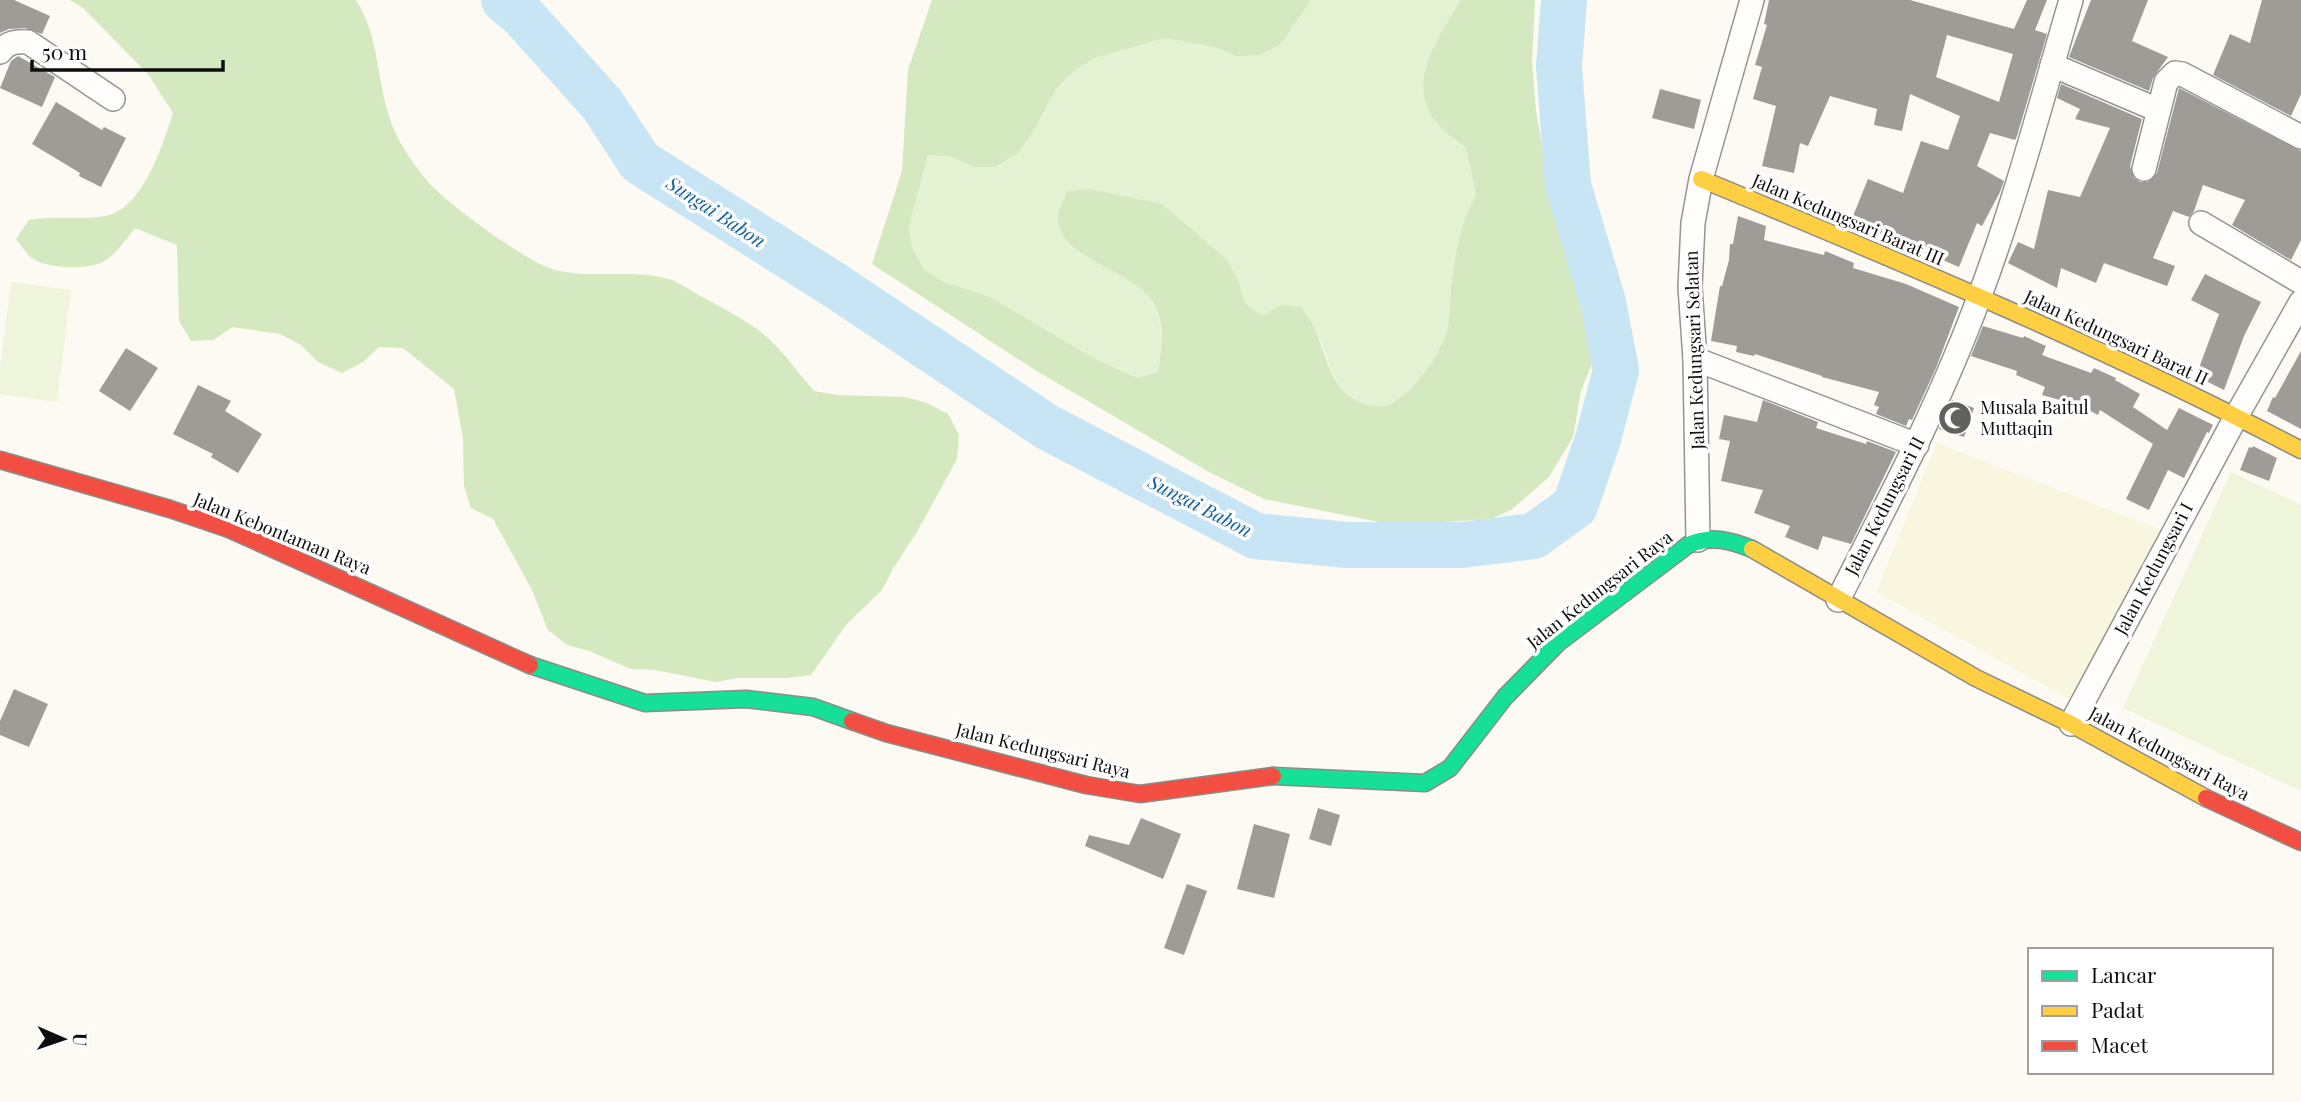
<svg xmlns="http://www.w3.org/2000/svg" width="2301" height="1102" font-family="'Playfair Display',serif">
<rect width="100%" height="100%" fill="#fcfaf2"/>
<polygon fill="#f8f6de" points="1937,443 2169,533 2069,699 1876,592"/>
<path fill="#e4f1d2" d="M1311,0H1461L1433,47L1447,134L1466,148L1476,194C1460,223 1455,255 1451,287C1450,301 1451,316 1447,330C1441,353 1416,391 1394,402C1379,410 1362,406 1349,396C1329,380 1328,351 1315,330C1309,320 1291,312 1281,305L1262,316L1245,303L1238,280L1089,189L1067,191L1059,213C1065,225 1070,241 1079,251C1085,259 1102,264 1112,269C1162,294 1165,320 1158,372L1137,378L1094,358L990,297L944,282L924,269L912,248L909,226L928,155L952,157L973,167H995L1017,154L1032,134L1057,89L1075,70L1095,58L1165,38L1214,47L1236,56L1280,45Z"/>
<g fill="#d4e9bf">
<path d="M70,0H356C380,37 376,81 391,122C398,143 415,167 430,184C449,205 526,261 552,269C590,280 631,268 669,279C681,283 694,293 706,299C727,311 751,322 769,339C785,354 799,374 814,391L837,395L905,397L927,403L948,414L959,435L957,459L918,530L893,569L882,590L846,625L811,675L788,678H738L716,682L655,670L631,669L589,651L567,645L548,630L531,588L493,519L471,508L464,486L463,438L454,389L403,348L379,347L363,362L342,373L318,362L301,345L280,334L233,327L213,340L191,341L179,321L177,245L135,228C125,240 115,257 100,263C83,270 44,268 30,257C25,252 21,245 16,239L29,220C53,216 75,219 99,217C142,215 162,146 173,113L148,74L82,7Z"/>
<path d="M932,0H1311L1280,45L1259,55L1236,56L1214,47L1165,38L1095,58L1075,70L1057,88L1032,134L1017,154L995,167H973L952,157L928,155L909,226L912,248L924,269L944,282L990,297L1094,358L1137,378L1158,372C1161,350 1165,329 1156,308C1138,266 1049,261 1059,211C1061,204 1065,197 1067,191L1089,189L1162,204L1226,259L1238,280L1245,303L1262,316L1281,305L1302,307C1306,315 1312,322 1315,330C1325,351 1330,382 1349,396C1362,406 1380,410 1394,402C1416,390 1441,353 1447,330C1451,316 1450,301 1451,287C1455,255 1460,223 1476,194L1466,148C1454,139 1441,130 1433,118C1407,78 1441,33 1461,0H1535L1532,62L1536,111L1550,191L1562,225L1593,361L1581,391L1573,437L1549,477L1511,510L1491,519L1394,525L1264,499L1209,472L1035,370L872,264L902,171L908,70Z"/>
</g>
<g fill="#eef5db">
<polygon points="11,282 71,290 57,402 0,394 0,367"/>
<polygon points="2231,472 2301,505 2301,791 2123,708"/>
</g>
<g fill="none" stroke-linecap="round" stroke-linejoin="round">
<polyline stroke="#c8e5f6" stroke-width="46" points="504,0 523,16 602,104 640,162 836,286 1047,427 1256,536 1347,545 1462,545 1534,536 1575,506 1598,439 1616,370 1603,302 1568,185 1559,66 1564,0"/>
</g>
<g fill="#9f9c98" fill-rule="evenodd">
<polygon points="0,0 14,0 50,16 42,34 25,28 9,29 0,33"/>
<path d="M1769,0H1910L2014,29L2027,0H2047L2035,30L2047,34L2017,136L2015,140L1990,133L1977,166L2004,181L2000,192L1982,226L1977,223L1959,267L1851,221L1868,179L1903,193L1921,141L1948,150L1960,116L1910,94L1902,131L1874,125L1877,109L1830,96L1808,146L1800,143L1794,173L1762,166L1776,106L1753,99L1762,67L1755,65L1767,25L1764,24ZM1947,35L2013,54L1999,102L1936,77Z"/>
<polygon points="2091,0 2148,0 2132,41 2168,57 2153,78 2149,91 2069,57"/>
<polygon points="2262,0 2301,0 2301,94 2291,116 2213,75 2230,34 2250,43"/>
<polygon points="18,56 55,77 42,107 0,88 11,61"/>
<polygon points="2061,84 2142,119 2130,166 2134,178 2140,182 2148,182 2157,173 2179,88 2301,151 2301,240 2291,260 2232,225 2245,200 2203,185 2194,211 2189,217 2173,211 2153,258 2175,266 2167,286 2104,263 2096,283 2061,268 2057,288 2008,263 2018,242 2034,249 2048,190 2080,197 2110,128 2075,119 2080,109 2057,98"/>
<polygon points="1660,89 1701,100 1694,129 1652,118"/>
<polygon points="56,102 102,130 104,127 126,138 101,187 79,176 80,173 32,144"/>
<polygon points="1738,216 1766,226 1764,240 1824,255 1825,251 1854,263 1853,268 1906,284 1959,307 1936,368 1912,420 1909,419 1906,426 1876,414 1879,407 1874,405 1879,392 1822,377 1822,376 1755,354 1754,356 1736,352 1737,346 1711,341 1720,286 1722,286 1729,260 1730,244 1733,244"/>
<polygon points="2205,274 2261,302 2244,336 2224,390 2196,376 2219,314 2191,300"/>
<polygon points="1983,326 2023,338 2024,336 2046,346 2042,355 2091,373 2094,368 2116,378 2115,380 2140,394 2133,407 2167,430 2179,408 2213,425 2209,433 2207,432 2184,478 2168,470 2149,510 2126,499 2153,444 2100,410 2098,415 2081,406 2042,395 2045,387 2016,375 2017,371 1971,356"/>
<polygon points="126,348 158,368 130,411 99,391"/>
<polygon points="2301,351 2301,429 2267,411 2273,397 2275,398"/>
<polygon points="198,385 231,401 225,411 262,434 238,473 211,457 213,454 173,434"/>
<polygon points="1763,400 1818,422 1816,428 1866,444 1867,441 1896,452 1851,544 1823,536 1818,550 1785,537 1790,526 1754,513 1763,490 1721,481 1730,441 1719,439 1724,415 1757,422"/>
<polygon points="1952,400 1974,408 1964,437 1939,429"/>
<polygon points="2253,446 2277,458 2269,481 2240,470 2249,447 2252,448"/>
<polygon points="14,689 48,704 29,747 0,735 0,721"/>
<polygon points="1318,808 1340,815 1331,846 1309,839"/>
<polygon points="1141,818 1181,834 1163,879 1085,846 1089,835 1129,845"/>
<polygon points="1254,824 1290,834 1274,898 1237,889"/>
<polygon points="1187,884 1207,891 1184,955 1164,948"/>
</g>
<g fill="none" stroke-linecap="round" stroke-linejoin="round">
<g stroke="#959491" stroke-width="26">
<g id="street">
<path d="M0,52C8,42 16,41 28,42L113,99"/>
<polyline points="2052,65 2158,110"/>
<polyline points="2144,169 2166,82 2175,73 2182,74 2301,137"/>
<polyline points="2201,223 2301,282"/>
<polyline points="1695,359 1917,445"/>
<polyline points="1698,540 1695,359 1690,287 1693,223 1701,179 1752,0"/>
<path d="M1838,600C1889,500 1941,401 1980,295C2016,199 2042,99 2071,0"/>
<polyline points="2071,724 2237,415 2301,302"/>
</g>
</g>
<g stroke="#8c8b87" stroke-width="19">
<g id="fast">
<polyline points="530,665 645,703 746,699 813,707 852,721"/>
<path d="M1273,776L1425,783L1450,768L1505,697L1558,643L1688,545C1711,535 1730,540 1752,549"/>
</g>
</g>
<g stroke="#8c8b87" stroke-width="19">
<g id="slow">
<path d="M1701,179C1904,263 2106,348 2301,450"/>
<polyline points="1752,549 1976,678 2071,724 2206,798"/>
</g>
</g>
<g stroke="#8c8b87" stroke-width="19">
<g id="jam">
<polyline points="0,460 170,509 229,529 530,665"/>
<polyline points="852,721 886,733 1086,785 1140,794 1273,776"/>
<polyline points="2206,798 2301,842"/>
</g>
</g>
<use href="#street" stroke="#fffefd" stroke-width="23"/>
<use href="#fast" stroke="#16e098" stroke-width="16"/>
<use href="#slow" stroke="#ffcf43" stroke-width="16"/>
<use href="#jam" stroke="#f24e42" stroke-width="16"/>
</g>
<defs>
<g id="mosque-disc" transform="scale(1.75)"><circle r="9.5" fill="#61615e" stroke="#fff"/><path d="M3.5-4.9A6 6 0 1 0 3.5 4.9A5 5 0 1 1 3.5-4.9Z" fill="#fff"/></g>
</defs>
<g fill-rule="evenodd">
<use href="#mosque-disc" x="1955" y="418"/>
</g>
<g text-anchor="middle" stroke-width="7" stroke-linejoin="round" paint-order="stroke">
<g font-size="18" fill="#0e0e0e" stroke="#fff">
<text transform="translate(1848 220) rotate(23)" y="6">Jalan Kedungsari Barat III</text>
<text transform="translate(2116 338) rotate(25)" y="6">Jalan Kedungsari Barat II</text>
<text transform="translate(1695 350) rotate(-92)" y="6">Jalan Kedungsari Selatan</text>
<text transform="translate(1885 506) rotate(-63)" y="6">Jalan Kedungsari II</text>
<text transform="translate(282 534) rotate(22)" y="6">Jalan Kebontaman Raya</text>
<text transform="translate(2154 569) rotate(-62)" y="6">Jalan Kedungsari I</text>
<text transform="translate(1600 590) rotate(-38)" y="6">Jalan Kedungsari Raya</text>
<text transform="translate(1043 751) rotate(14)" y="6">Jalan Kedungsari Raya</text>
<text transform="translate(2169 754) rotate(28)" y="6">Jalan Kedungsari Raya</text>
</g>
<g font-size="18" fill="#0e0e0e" stroke="#fff" text-anchor="start">
<text x="1980" y="414">Musala Baitul<tspan x="1980" dy="21">Muttaqin</tspan></text>
</g>
<g font-size="19" font-style="italic" fill="#1461a2" stroke="#fff">
<text transform="translate(716 212) rotate(33)" y="7">Sungai Babon</text>
<text transform="translate(1200 506) rotate(27)" y="7">Sungai Babon</text>
</g>
</g>
<rect x="2028" y="948" width="245" height="126" fill="#ffffff" stroke="#9f9f9f" stroke-width="2"/>
<rect x="2042" y="971" width="35" height="10" fill="#16e098" stroke="#9f9f9f" stroke-width="2"/>
<text x="2091" y="983" font-size="21" fill="#0e0e0e">Lancar</text>
<rect x="2042" y="1006" width="35" height="10" fill="#ffcf43" stroke="#9f9f9f" stroke-width="2"/>
<text x="2091" y="1018" font-size="21" fill="#0e0e0e">Padat</text>
<rect x="2042" y="1041" width="35" height="10" fill="#f24e42" stroke="#9f9f9f" stroke-width="2"/>
<text x="2091" y="1053" font-size="21" fill="#0e0e0e">Macet</text>
<g transform="translate(63 1039) rotate(92)" stroke="#ffffff" stroke-width="5" paint-order="stroke">
<path d="M0-5L12 26L0 18L-12 26Z" fill="#0e0e0e"/>
<text y="-10" font-size="19" font-weight="bold" text-anchor="middle" fill="#0e0e0e">U</text>
</g>
<path d="M32 60v10h191v-10" fill="none" stroke="#0e0e0e" stroke-width="3.5"/>
<text x="42" y="60" font-size="21" fill="#0e0e0e" stroke="#ffffff" stroke-width="5" paint-order="stroke">50 m</text>
</svg>
